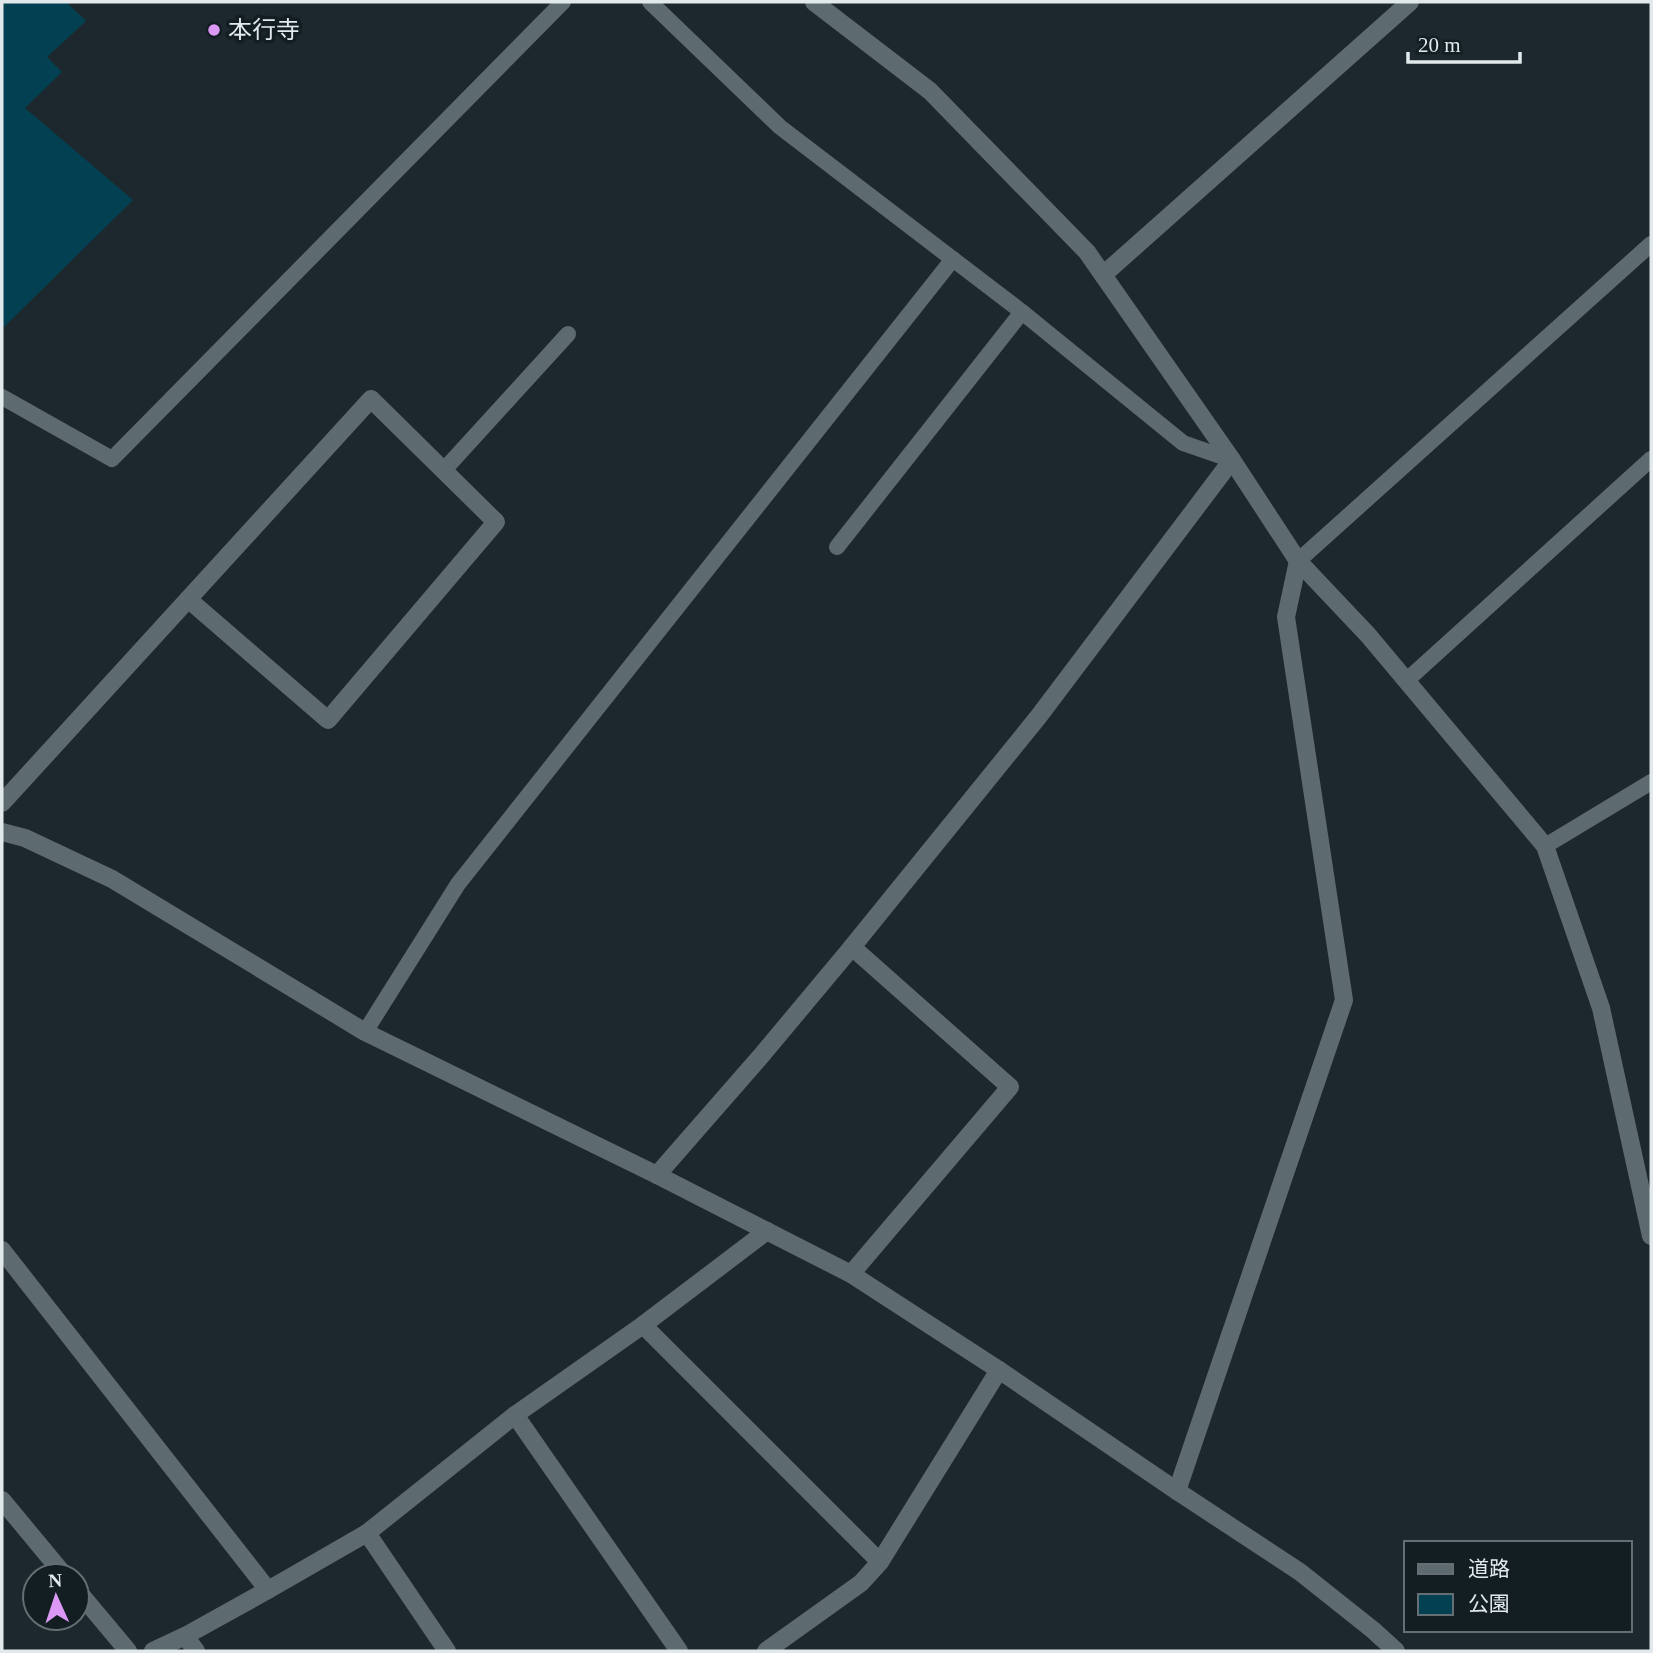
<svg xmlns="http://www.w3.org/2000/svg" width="1653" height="1653" font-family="'Times New Roman','Noto Sans JP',serif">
<rect width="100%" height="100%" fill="#1c282d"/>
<polygon fill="#034152" points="2,2 66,2 86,21 47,57 62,72 25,108 133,200 2,329"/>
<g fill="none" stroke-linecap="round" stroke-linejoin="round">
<g stroke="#5d6a70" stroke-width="16">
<polyline points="650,2 780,127 1022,312 1183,443 1232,460"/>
<polyline points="2,397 112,459 563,2"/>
<polyline points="444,470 568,334"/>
<polyline points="837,547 1022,312"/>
<polyline points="1298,561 1651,244"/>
<polyline points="1406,681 1651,459"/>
<polyline points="1545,846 1651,782"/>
<polyline points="365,1032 458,884 953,259"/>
</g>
<g stroke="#5d6a70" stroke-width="18">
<polyline points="1103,275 1410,2"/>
<polyline points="2,803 371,399 496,522 328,720 188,599"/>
<polyline points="2,832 25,838 112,879 365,1032 657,1175 851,1274 999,1370 1177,1491 1300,1572 1373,1630 1396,1651"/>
<polyline points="657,1175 761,1056 852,947"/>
<polyline points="2,1250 268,1590"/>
<polyline points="851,1274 1010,1087 852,947 1039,716 1232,460"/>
<polyline points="643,1325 880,1562"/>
<polyline points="515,1415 679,1651"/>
<polyline points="1177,1491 1344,1000 1286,617 1298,561"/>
<polyline points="2,1500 65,1576"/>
<polyline points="367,1533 447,1651"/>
<polyline points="77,1590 128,1651"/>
<polyline points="185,1636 196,1651"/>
<polyline points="153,1651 185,1636 268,1590 367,1533 515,1415 643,1325 767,1231"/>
<polyline points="766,1651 861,1583 880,1562 999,1370"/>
</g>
<polyline stroke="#5d6a70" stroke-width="18" points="814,2 930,91 1087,252 1232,460 1298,561 1368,635 1545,846 1601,1008 1651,1236"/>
</g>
<circle fill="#db99f5" stroke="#131e23" stroke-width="2.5" cx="214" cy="30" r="7"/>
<g text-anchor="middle" stroke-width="7" stroke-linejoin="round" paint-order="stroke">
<g font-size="24" fill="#e1e9ec" stroke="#131e23" text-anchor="start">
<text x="228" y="38">本行寺</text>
</g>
</g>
<rect width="1653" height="1653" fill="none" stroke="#e1e9ec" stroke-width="7"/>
<rect x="1404" y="1541" width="228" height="91" fill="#131e23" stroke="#656f73" stroke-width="2"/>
<rect x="1418" y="1564" width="35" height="10" fill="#5d6a70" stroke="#656f73" stroke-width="2"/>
<text x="1468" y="1576" font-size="21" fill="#e1e9ec">道路</text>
<rect x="1418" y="1594" width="35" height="21" fill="#034152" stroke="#656f73" stroke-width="2"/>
<text x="1468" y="1611" font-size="21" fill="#e1e9ec">公園</text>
<g transform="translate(56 1597) rotate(357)"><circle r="33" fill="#131e23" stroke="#656f73" stroke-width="2"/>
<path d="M0-5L12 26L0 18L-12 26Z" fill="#db99f5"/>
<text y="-10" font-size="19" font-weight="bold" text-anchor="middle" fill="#e1e9ec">N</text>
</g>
<path d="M1408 52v10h112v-10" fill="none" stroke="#e1e9ec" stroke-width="3.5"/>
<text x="1418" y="52" font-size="21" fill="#e1e9ec" stroke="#131e23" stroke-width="5" paint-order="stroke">20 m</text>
</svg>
